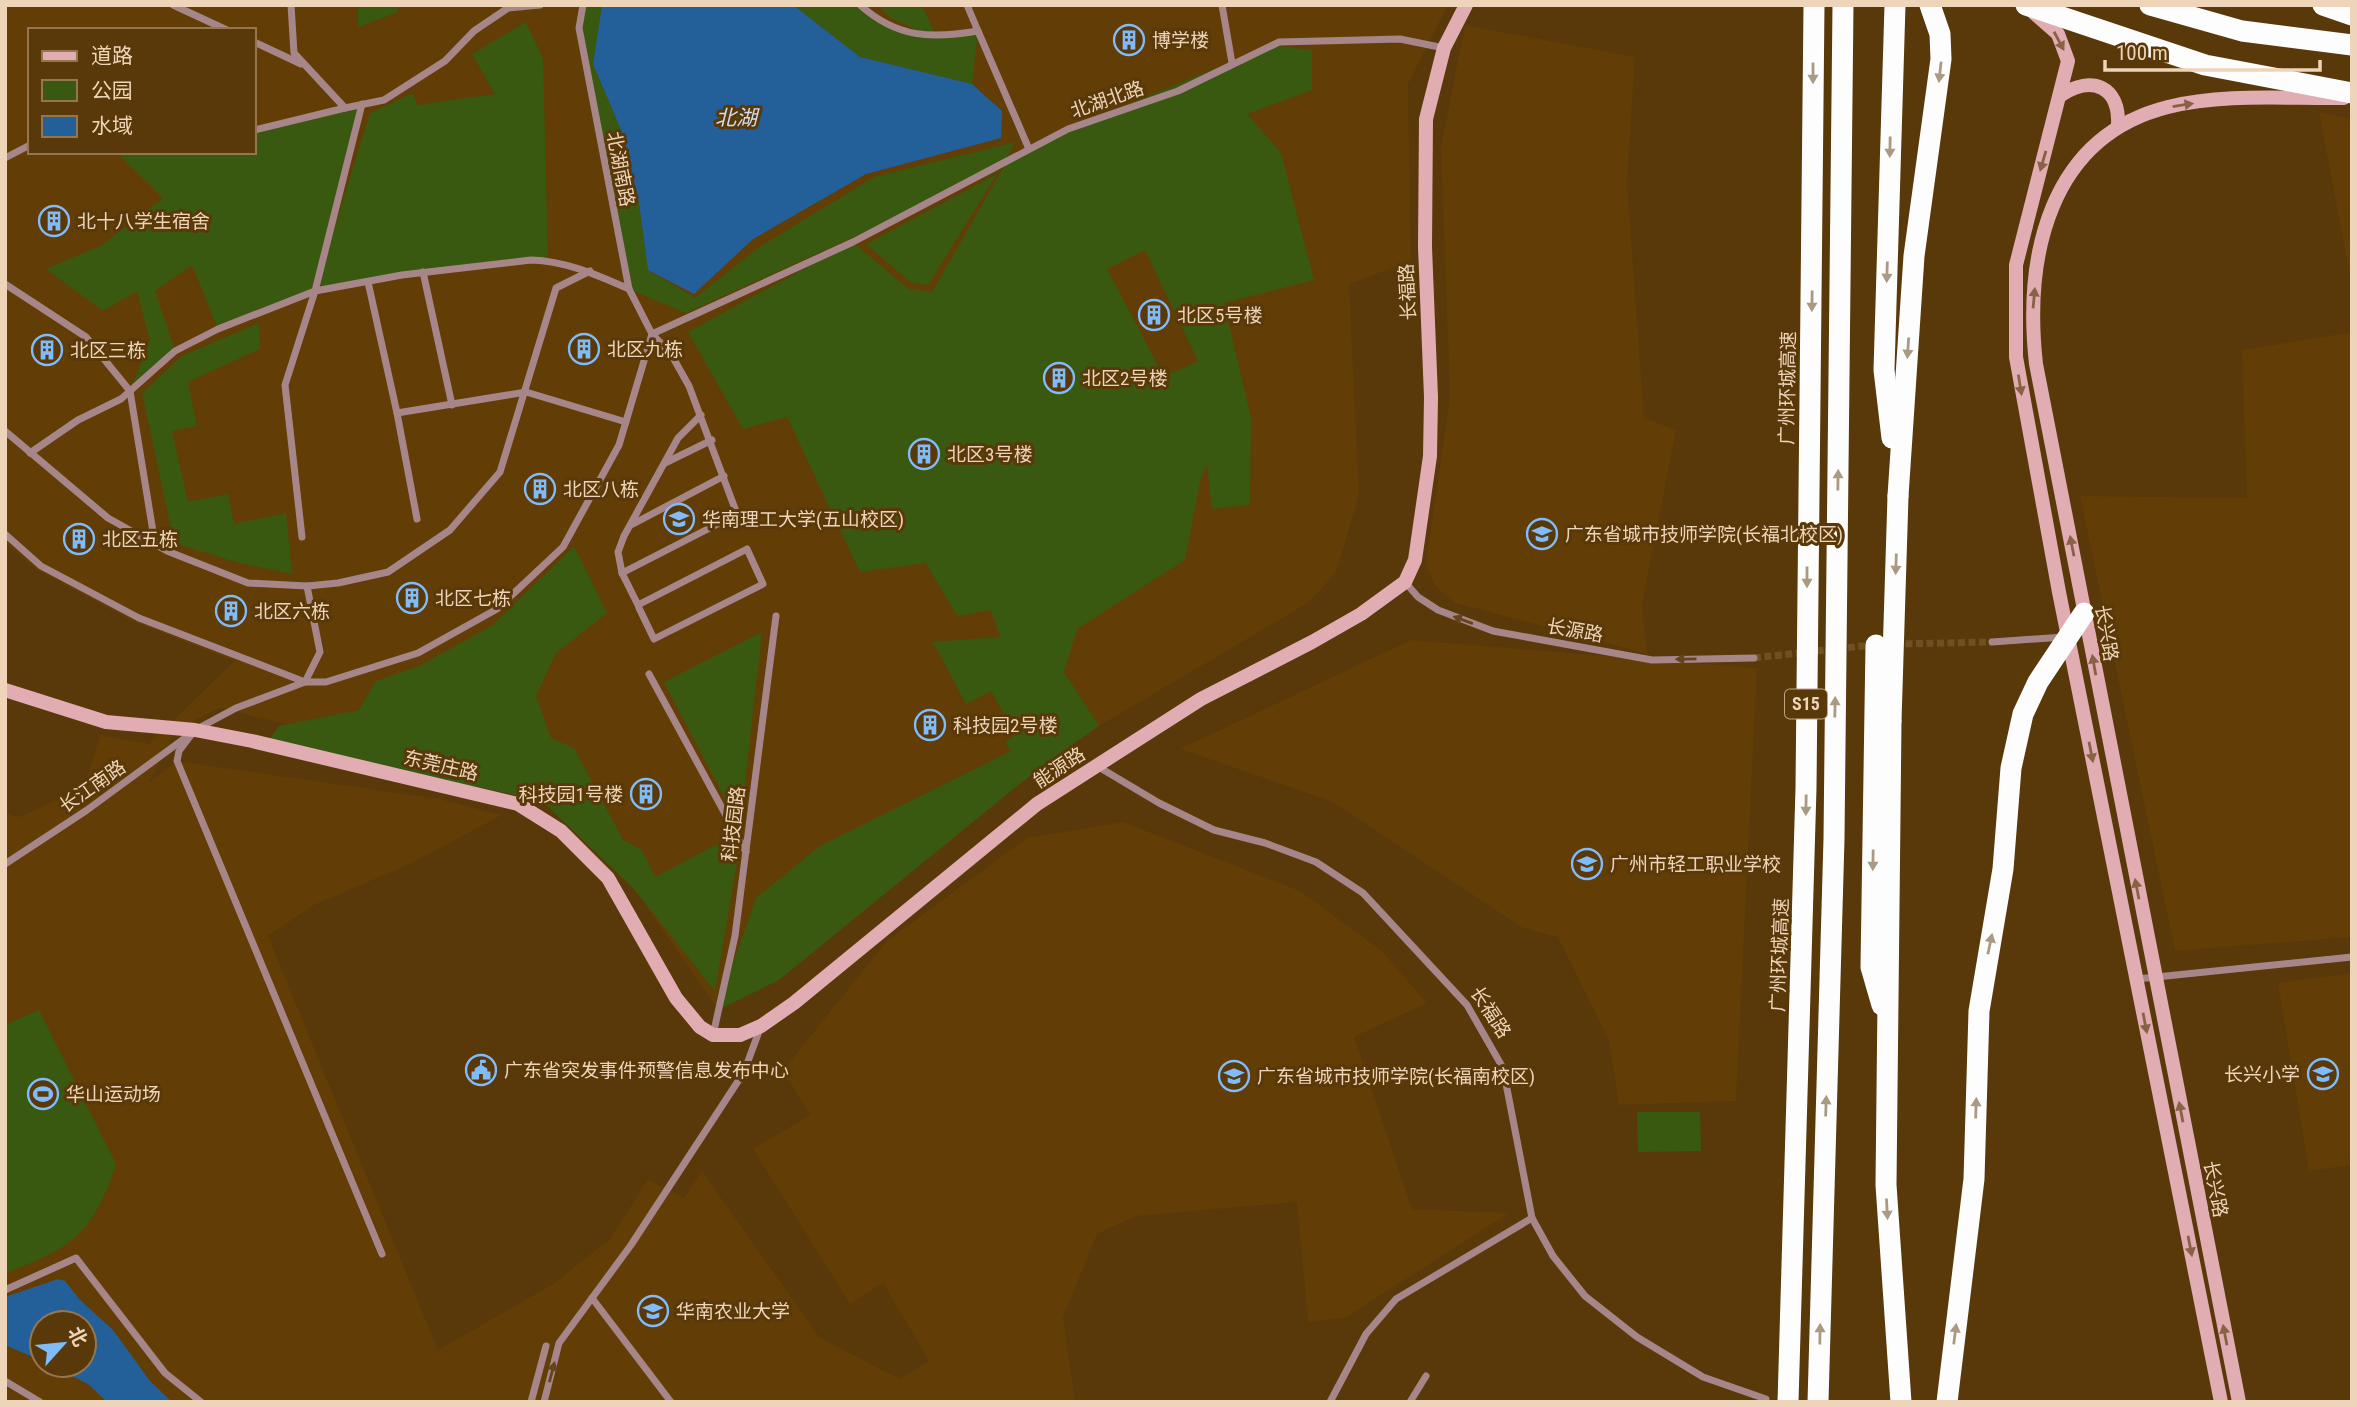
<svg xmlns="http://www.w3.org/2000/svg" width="2357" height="1407" font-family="'Roboto Condensed','Noto Sans SC',sans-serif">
<rect width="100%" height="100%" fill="#593809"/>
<g fill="#623d05" fill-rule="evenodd">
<path d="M5,5H1448L1408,84L1411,261L1349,284L1359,495L1336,573L1308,603L1099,726L1043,765L779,980L717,1008L634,889L541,800L371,745L220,708L177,729L149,782L177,761L439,799L502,815L412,863L314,905L268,936L438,1350L553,1284L610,1239L648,1179L684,1198L702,1171L820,1338L900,1379L929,1361L883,1283L850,1304L753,1149L810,1115L783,1070L887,941L1027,838L1123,822L1300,891L1382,951L1427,1003L1354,1037L1412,1209L1509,1213L1345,1318L1308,1322L1297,1202L1136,1216L1097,1234L1063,1318L1075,1402H5V813L19,817L84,788L100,735L149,744L234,661L132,621L34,568L5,543ZM30,30H254V152H30ZM42,1323H84V1365H42Z"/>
<polygon points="1465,25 1635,57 1627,182 1644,418 1676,430 1642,605 1647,654 1455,603 1434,585 1426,563 1450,397 1441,147"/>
<polygon points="2319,112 2352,119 2352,286"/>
<polygon points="2352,332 2352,937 2175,951 2080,496 2247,498 2242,350"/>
<polygon points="1411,640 1757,668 1736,1101 1619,1105 1609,1041 1558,937 1523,928 1331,801 1180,749"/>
<polygon points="2352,973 2352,1165 2309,1171 2278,983"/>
</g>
<g fill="#3a5910" fill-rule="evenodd">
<polygon points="358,5 398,5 398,12 358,27"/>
<polygon points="583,5 602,5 593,64 622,132 639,203 648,270 695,298 759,247 874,177 1015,142 999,171 686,313 629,289 579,28"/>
<polygon points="793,5 860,5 880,23 931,36 891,18 877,5 922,5 937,38 978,31 972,84 860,57"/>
<polygon points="526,22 543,59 548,260 424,272 315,291 218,329 192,265 155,291 175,351 130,391 150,341 137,291 103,311 46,269 102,245 163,198 116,152 254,152 254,130 362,104 321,272 370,113 413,93 417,105 495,94 472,54"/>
<path d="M1272,45L1312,50V90L1247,114L1281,153L1314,280L1224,303L1251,418L1250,505L1212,509L1207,464L1201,477L1185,560L1077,629L1064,672L1099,726L1043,765L779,980L716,1011L756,898L820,846L1011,751L1005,742L1016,735L991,691L966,704L933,642L1000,637L991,610L957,616L926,563L860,572L787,417L743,429L688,332L853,242L908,289L932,292L1006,163L1068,129ZM1145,250L1198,361L1164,377L1107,269Z"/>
<polygon points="997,174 928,285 910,282 866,244"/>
<polygon points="259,323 260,349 188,382 197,426 172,431 188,502 228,494 234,524 286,513 292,574 236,562 174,543 142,393 182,356"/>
<polygon points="574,546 607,613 556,653 536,696 551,738 574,748 623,840 642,850 655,877 723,841 738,856 715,991 634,889 541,800 265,745 279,726 359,710 376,681 419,666 493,625"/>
<polygon points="762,632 740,827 664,682"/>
<path d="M39,1010L116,1164C92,1235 74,1247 5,1273V1025Z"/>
<polygon points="1637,1112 1700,1112 1701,1151 1638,1152"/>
</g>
<g fill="#23609a">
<polygon points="602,5 793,5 860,57 972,84 1002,111 1001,138 866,174 753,239 694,294 648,270 639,203 622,132 593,64"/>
<polygon points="58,1279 65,1281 80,1300 113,1330 150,1381 172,1402 107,1402 88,1384 50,1365 84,1365 84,1323 42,1323 42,1361 5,1345 5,1297"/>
</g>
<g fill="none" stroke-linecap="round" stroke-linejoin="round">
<g stroke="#6f5023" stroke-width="7" stroke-dasharray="7 3.5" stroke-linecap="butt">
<polyline points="1895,644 1992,642"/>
<polyline points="1754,658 1872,645"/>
</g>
<g stroke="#a7868a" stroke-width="7">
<polyline points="173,5 227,30"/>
<polyline points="291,5 294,53 345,108 384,100 445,61 474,31 508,8 540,5"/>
<polyline points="583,5 579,28 629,289 652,334 671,354 689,386 737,514 622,573 638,605 639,608 654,639 763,584 747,549 638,605"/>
<path d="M860,5C897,38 931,39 978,31L1029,149"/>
<polyline points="967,5 978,31"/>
<polyline points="1222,5 1232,63"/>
<polyline points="254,42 301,64"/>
<polyline points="254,130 345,108"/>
<polyline points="5,158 30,145"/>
<polyline points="423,272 452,405"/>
<polyline points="368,282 397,413"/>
<polyline points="5,284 86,337 130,391 155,544"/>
<polyline points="5,431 108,518 167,551 248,583 307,586 338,583 388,572 450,530 500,472 556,288 590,271"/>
<path d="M30,453L78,420L121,399L175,351L218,329L315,291L402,275L531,260C566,261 597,275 629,289"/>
<polyline points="665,463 712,440"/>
<polyline points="417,519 397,413 526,392 626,422"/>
<polyline points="631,525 724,476"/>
<polyline points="5,534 41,566 139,618 305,682 320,652 307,586"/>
<polyline points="302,537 285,385 315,291 362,104"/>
<polyline points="622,573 618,552 624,536 678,438 701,415"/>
<polyline points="1405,582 1418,597 1438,610 1493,631 1652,660 1754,658"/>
<polyline points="1992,642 2064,637"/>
<polyline points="649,674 746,852"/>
<polyline points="1097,766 1159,803 1214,830 1265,843 1316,862 1363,893 1467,1005 1503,1068 1532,1218 1553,1256 1585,1296 1637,1337 1703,1377 1766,1399"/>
<polyline points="5,864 87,810 185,738"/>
<polyline points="2137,979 2352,957"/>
<polyline points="713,1035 735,936 776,616"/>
<polyline points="382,1254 177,761 179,751 195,730 236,708 305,682 326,682 418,653 497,609 563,547 619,445 652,334 853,242 1068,129 1178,91 1279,42 1400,39 1444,48"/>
<polyline points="5,1290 76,1258 165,1373 201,1402"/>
<polyline points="592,1298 671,1402"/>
<polyline points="5,1381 40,1402"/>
<polyline points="531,1402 546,1346"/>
<polyline points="544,1402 559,1343 631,1245 744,1072 761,1026"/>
<polyline points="1330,1402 1366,1334 1396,1299 1532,1218"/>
<polyline points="1410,1402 1426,1376"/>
</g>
<g stroke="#e1acb2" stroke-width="14">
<polyline points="2034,13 2058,34 2068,61 2016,265 2016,357 2059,592 2221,1402"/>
<path d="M2061,95C2092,75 2120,86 2118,126"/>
<polyline points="5,690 106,722 195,730 252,741 518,804 561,831 608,878 676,998 700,1027 713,1035 740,1035 761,1026 794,1003 1037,804 1201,699 1312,642 1361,614 1405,582 1415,560 1430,456 1431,397 1425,247 1426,119 1444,48 1466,5"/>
<path d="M2239,1402L2036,364C2024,256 2049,137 2168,107C2224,93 2287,99 2344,98"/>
</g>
<g stroke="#fdfdfd" stroke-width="21">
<polyline points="2026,5 2205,65 2352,93"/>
<polyline points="2150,5 2242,31 2352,45"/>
<polyline points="2323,5 2352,15"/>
<polyline points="1892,438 1884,370 1895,5"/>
<polyline points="1898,496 1914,256 1941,59 1940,34 1930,5"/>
<polyline points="1876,645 1871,967 1882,1005"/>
<polyline points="1891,721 1886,1185 1901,1402"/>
<polyline points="1788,1402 1806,788 1814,5"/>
<polyline points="1818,1402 1834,839 1843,5"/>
<polyline points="1947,1402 1974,1179 1979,1011 2003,869 2011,768 2023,714 2038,682 2084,613"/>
</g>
<polyline stroke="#fdfdfd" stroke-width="21" points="1891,721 1898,496"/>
</g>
<defs><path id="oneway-solid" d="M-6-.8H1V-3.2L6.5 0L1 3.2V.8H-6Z" transform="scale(1.75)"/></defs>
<g fill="#896144">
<use href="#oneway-solid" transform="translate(2059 41) rotate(62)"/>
<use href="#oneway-solid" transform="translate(2183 105) rotate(-9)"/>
<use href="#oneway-solid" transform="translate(2043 161) rotate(106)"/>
<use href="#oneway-solid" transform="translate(2034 298) rotate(-85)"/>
<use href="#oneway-solid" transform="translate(2020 385) rotate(81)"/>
<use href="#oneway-solid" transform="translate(2072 546) rotate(-101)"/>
<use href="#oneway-solid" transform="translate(2094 665) rotate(-100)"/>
<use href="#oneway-solid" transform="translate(2091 752) rotate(79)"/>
<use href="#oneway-solid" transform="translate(2137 889) rotate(-101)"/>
<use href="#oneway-solid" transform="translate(2145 1023) rotate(79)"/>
<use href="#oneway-solid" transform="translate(2181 1112) rotate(-101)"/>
<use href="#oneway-solid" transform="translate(2190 1246) rotate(79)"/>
<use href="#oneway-solid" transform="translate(2225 1335) rotate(-101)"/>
</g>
<g fill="#ab9a83">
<use href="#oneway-solid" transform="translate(1940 72) rotate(96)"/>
<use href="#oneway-solid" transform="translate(1813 73) rotate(90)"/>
<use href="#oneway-solid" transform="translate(1890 147) rotate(91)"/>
<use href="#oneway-solid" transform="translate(1887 272) rotate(92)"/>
<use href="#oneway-solid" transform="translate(1812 301) rotate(91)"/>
<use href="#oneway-solid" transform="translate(1908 348) rotate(94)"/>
<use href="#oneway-solid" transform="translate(1838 480) rotate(-89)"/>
<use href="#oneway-solid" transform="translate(1896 564) rotate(92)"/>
<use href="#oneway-solid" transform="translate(1807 577) rotate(90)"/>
<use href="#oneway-solid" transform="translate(1835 707) rotate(-89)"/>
<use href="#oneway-solid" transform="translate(1806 805) rotate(91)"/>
<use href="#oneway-solid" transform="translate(1873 860) rotate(91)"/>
<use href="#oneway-solid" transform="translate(1990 944) rotate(-78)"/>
<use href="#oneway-solid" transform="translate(1826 1106) rotate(-88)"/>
<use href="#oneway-solid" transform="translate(1976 1108) rotate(-88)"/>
<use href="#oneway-solid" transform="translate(1887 1209) rotate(87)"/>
<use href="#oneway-solid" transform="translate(1820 1334) rotate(-89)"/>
<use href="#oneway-solid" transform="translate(1955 1334) rotate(-83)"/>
</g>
<g fill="#65441c">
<use href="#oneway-solid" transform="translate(1463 620) rotate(-160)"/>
<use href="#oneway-solid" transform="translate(1686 659) rotate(179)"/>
<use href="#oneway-solid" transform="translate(552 1372) rotate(-75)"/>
</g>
<defs>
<g id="building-ring" transform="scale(1.575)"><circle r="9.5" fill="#593809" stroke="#81bcfa" stroke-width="1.5"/><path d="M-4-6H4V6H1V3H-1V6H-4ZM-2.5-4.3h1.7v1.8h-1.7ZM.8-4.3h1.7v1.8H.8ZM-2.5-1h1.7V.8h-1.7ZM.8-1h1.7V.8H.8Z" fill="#81bcfa"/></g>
<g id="university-ring" transform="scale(1.575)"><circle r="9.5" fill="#593809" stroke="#81bcfa" stroke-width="1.5"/><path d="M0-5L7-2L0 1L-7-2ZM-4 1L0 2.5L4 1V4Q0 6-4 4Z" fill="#81bcfa"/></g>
<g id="civic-ring" transform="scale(1.575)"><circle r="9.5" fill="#593809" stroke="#81bcfa" stroke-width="1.5"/><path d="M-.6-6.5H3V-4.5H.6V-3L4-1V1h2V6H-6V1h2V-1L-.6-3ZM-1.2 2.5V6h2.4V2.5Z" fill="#81bcfa"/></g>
<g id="school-ring" transform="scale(1.575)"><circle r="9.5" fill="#593809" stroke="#81bcfa" stroke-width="1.5"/><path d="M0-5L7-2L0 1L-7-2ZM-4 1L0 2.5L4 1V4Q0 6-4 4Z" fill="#81bcfa"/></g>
<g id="stadium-ring" transform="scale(1.575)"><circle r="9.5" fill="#593809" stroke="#81bcfa" stroke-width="1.5"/><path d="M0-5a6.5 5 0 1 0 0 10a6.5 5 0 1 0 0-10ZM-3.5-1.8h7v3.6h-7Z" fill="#81bcfa"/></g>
</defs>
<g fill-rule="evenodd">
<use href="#building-ring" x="1129" y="40"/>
<use href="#building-ring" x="54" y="221"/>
<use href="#building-ring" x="1154" y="315"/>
<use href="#building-ring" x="584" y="349"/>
<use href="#building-ring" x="47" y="350"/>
<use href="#building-ring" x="1059" y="378"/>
<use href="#building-ring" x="924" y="454"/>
<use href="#building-ring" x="540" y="489"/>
<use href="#university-ring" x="679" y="519"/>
<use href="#university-ring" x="1542" y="534"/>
<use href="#building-ring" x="79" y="539"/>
<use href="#building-ring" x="412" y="598"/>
<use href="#building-ring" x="231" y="611"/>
<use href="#building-ring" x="930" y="725"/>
<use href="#building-ring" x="646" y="794"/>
<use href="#university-ring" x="1587" y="864"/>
<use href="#civic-ring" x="481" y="1070"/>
<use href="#school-ring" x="2323" y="1074"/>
<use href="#university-ring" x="1234" y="1076"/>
<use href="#stadium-ring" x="43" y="1094"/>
<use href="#university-ring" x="653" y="1311"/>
</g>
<g text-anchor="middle" stroke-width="6" stroke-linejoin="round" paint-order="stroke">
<rect fill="#593809" stroke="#c1a684" stroke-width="2" x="1785" y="689.5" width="42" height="29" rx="5"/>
<g font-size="18" font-weight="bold" fill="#eed5b9">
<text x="1806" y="710">S15</text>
</g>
<g font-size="19" fill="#eed5b9" stroke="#593809" text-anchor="start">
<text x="1152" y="47">博学楼</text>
<text x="77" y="228">北十八学生宿舍</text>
<text x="1177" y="322">北区5号楼</text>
<text x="607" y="356">北区九栋</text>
<text x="70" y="357">北区三栋</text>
<text x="1082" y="385">北区2号楼</text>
<text x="947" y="461">北区3号楼</text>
<text x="563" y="496">北区八栋</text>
<text x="702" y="526">华南理工大学(五山校区)</text>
<text x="1565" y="541">广东省城市技师学院(长福北校区)</text>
<text x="102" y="546">北区五栋</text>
<text x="435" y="605">北区七栋</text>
<text x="254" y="618">北区六栋</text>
<text x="953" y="732">科技园2号楼</text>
<text x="623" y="801" text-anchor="end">科技园1号楼</text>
<text x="1610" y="871">广州市轻工职业学校</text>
<text x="504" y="1077">广东省突发事件预警信息发布中心</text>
<text x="2300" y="1081" text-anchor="end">长兴小学</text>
<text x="1257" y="1083">广东省城市技师学院(长福南校区)</text>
<text x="66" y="1101">华山运动场</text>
<text x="676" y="1318">华南农业大学</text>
</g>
<g font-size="19" fill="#eed5b9" stroke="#593809">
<text transform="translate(1107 99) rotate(-19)" y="7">北湖北路</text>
<text transform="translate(621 169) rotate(79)" y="7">北湖南路</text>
<text transform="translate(1407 292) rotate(-93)" y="7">长福路</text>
<text transform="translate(1787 388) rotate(-89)" y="7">广州环城高速</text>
<text transform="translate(1575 630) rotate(10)" y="7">长源路</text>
<text transform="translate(2107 633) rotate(80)" y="7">长兴路</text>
<text transform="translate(441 765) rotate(13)" y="7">东莞庄路</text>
<text transform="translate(1059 767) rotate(-33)" y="7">能源路</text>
<text transform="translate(92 786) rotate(-35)" y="7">长江南路</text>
<text transform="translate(733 824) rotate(-83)" y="7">科技园路</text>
<text transform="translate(1779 955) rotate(-88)" y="7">广州环城高速</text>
<text transform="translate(1491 1012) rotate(57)" y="7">长福路</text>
<text transform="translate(2216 1189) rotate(79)" y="7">长兴路</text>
</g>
<g font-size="21" font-style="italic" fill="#d0dff0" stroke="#593809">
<text x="736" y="125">北湖</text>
</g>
</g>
<rect width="2357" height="1407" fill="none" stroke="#eed5b9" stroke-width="14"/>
<rect x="28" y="28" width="228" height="126" fill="#593809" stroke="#95774f" stroke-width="2"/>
<rect x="42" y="51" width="35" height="10" fill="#e1acb2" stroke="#95774f" stroke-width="2"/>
<text x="91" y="63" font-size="21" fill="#eed5b9">道路</text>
<rect x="42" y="80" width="35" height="21" fill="#3a5910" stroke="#95774f" stroke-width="2"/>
<text x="91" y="98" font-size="21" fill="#eed5b9">公园</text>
<rect x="42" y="116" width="35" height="21" fill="#23609a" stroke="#95774f" stroke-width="2"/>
<text x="91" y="133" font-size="21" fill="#eed5b9">水域</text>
<g transform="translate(63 1344) rotate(63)"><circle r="33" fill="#593809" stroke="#95774f" stroke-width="2"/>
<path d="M0-5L12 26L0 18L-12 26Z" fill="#81bcfa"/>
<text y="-10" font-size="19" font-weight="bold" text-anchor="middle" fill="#eed5b9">北</text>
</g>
<path d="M2105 60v10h215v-10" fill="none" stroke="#eed5b9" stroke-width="3.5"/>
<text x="2116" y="60" font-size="21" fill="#eed5b9" stroke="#593809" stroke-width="5" paint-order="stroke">100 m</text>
</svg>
